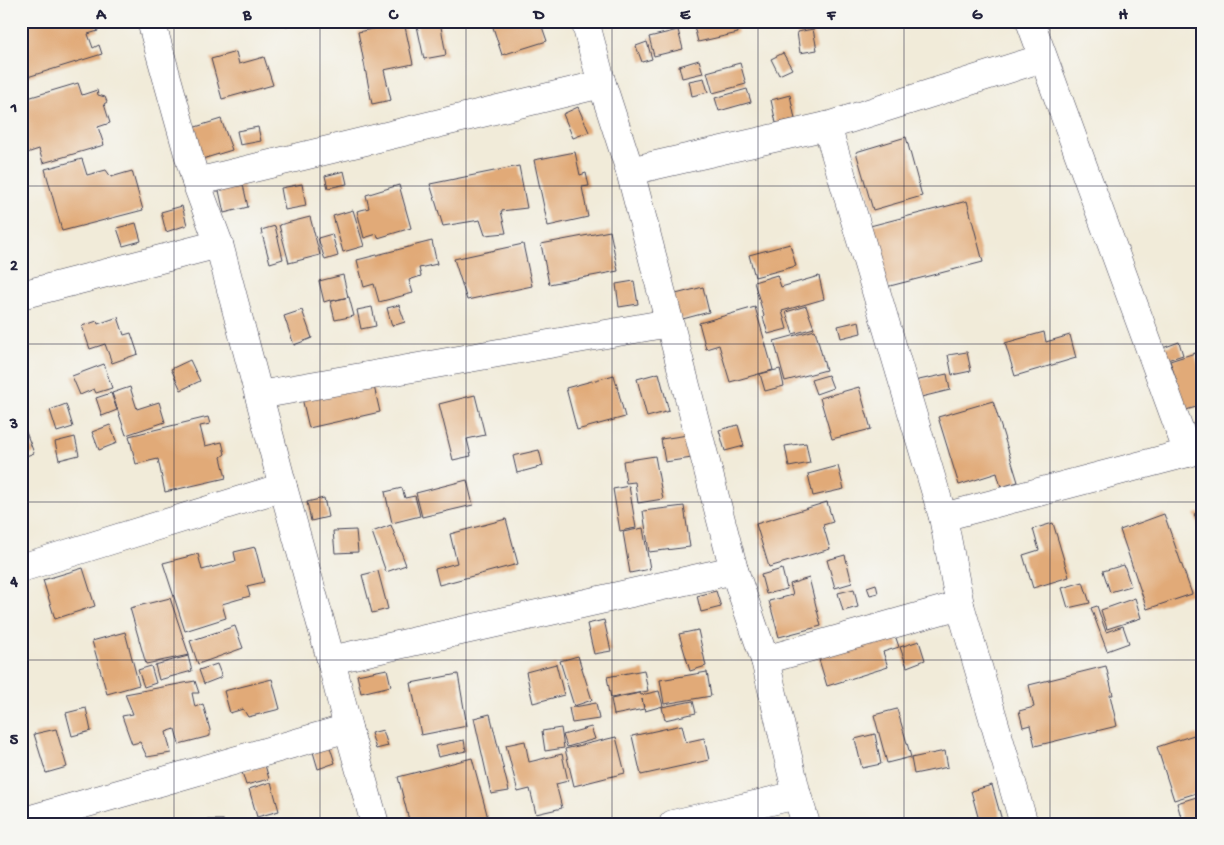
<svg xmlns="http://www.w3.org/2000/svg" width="1224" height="845" font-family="'Gochi Hand',sans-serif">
<rect width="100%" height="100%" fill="#f6f6f2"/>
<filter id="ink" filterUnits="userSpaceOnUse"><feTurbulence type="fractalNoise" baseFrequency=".02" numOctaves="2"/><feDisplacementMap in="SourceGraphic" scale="10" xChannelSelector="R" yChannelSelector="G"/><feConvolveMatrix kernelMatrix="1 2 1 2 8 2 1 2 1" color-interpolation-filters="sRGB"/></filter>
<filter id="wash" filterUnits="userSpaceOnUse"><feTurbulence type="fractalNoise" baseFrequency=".0096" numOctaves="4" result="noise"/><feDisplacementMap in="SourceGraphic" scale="20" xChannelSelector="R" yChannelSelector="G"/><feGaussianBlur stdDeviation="1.12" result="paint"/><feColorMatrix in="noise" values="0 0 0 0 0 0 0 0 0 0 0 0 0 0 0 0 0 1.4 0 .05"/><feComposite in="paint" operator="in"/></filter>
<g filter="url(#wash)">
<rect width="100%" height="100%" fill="#f1ebd9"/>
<g id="blocks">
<g fill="#e1aa78">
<polygon points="21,21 95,21 98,31 88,34 93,48 99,45 102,54 21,79"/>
<polygon points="285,21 304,21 304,22 286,26"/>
<polygon points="416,21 440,21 446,55 424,59"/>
<polygon points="491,21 540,21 547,41 502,55"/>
<polygon points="714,21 735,21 738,33 698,42 694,26"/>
<polygon points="404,22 413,64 384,70 391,100 372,104 358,32"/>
<polygon points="813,29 817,50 800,53 797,32"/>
<polygon points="678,30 683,49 654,56 649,37"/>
<polygon points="647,42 652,59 642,62 636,46"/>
<polygon points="236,52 239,64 264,57 273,85 222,99 211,59"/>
<polygon points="783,53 792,69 779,75 771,59"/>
<polygon points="699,60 703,73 682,78 679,66"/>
<polygon points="740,63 746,84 713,93 707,72"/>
<polygon points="704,78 708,92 692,96 689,81"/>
<polygon points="78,83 82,95 97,90 98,95 105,97 107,102 104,104 110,123 98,127 104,145 43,163 39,149 21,155 21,100"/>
<polygon points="747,89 751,102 719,111 715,98"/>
<polygon points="790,95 795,119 776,123 771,100"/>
<polygon points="578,107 589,132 573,138 563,114"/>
<polygon points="221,119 232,150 196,161 186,130"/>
<polygon points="258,127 261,141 240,145 237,131"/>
<polygon points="906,137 922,196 873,210 856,152"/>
<polygon points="575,152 580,175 586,173 589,186 582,187 588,217 548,226 534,160"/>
<polygon points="82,159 87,175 106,170 111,177 132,171 143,210 62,231 45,169"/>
<polygon points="519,166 527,208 501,211 506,233 485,235 480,220 443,226 430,184"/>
<polygon points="344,171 347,184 328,188 325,176"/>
<polygon points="242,180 248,207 224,213 218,186"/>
<polygon points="302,184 306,206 285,210 281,188"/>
<polygon points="399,185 411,228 378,238 377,234 364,238 357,211 369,208 366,195"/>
<polygon points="967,201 983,262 886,287 870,226"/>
<polygon points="182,206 187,225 166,232 161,212"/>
<polygon points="353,210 364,246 343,252 333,216"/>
<polygon points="310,217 320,255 289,263 279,225"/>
<polygon points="136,223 141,241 123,246 117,228"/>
<polygon points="275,226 283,259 270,263 261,230"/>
<polygon points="610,231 618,271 549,284 541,244"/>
<polygon points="332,234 338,256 325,260 318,238"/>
<polygon points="432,241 437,264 419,268 421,276 409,280 413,293 379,302 374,284 364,287 357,260"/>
<polygon points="523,244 532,286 467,300 454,259"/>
<polygon points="790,244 796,266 755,277 749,255"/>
<polygon points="343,275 348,297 332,301 349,297 354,316 335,320 330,300 324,302 319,281"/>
<polygon points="777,275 781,287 819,276 824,299 782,311 787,329 768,334 763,317 764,316 754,282"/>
<polygon points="634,281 638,304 619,307 616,284"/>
<polygon points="703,287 709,312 675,321 668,296"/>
<polygon points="399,305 405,322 392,326 387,308"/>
<polygon points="806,306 814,328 793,334 786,312"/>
<polygon points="372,307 376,326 361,329 357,310"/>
<polygon points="755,307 773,370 730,382 719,345 706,349 699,323"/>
<polygon points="302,310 312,338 294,345 284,316"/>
<polygon points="118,317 124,335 131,333 138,354 112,363 105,344 90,349 82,326 97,321 98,324"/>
<polygon points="859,321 861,333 841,338 838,326"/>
<polygon points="815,330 826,370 785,381 774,341"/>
<polygon points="1044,332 1046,342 1070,335 1076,358 1015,376 1005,343"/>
<polygon points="1179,342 1183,355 1164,361 1160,349"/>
<polygon points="967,352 971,371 952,375 948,355"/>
<polygon points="1195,353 1200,371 1203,370 1203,405 1186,410 1170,361"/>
<polygon points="190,360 200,381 181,390 171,369"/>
<polygon points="104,364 112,388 96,393 94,389 80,395 72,376"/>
<polygon points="780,369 784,386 765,391 760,374"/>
<polygon points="659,373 669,411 647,417 637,379"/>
<polygon points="947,374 950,390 917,398 914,381"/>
<polygon points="614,375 625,417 577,430 566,388"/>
<polygon points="828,375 833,388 816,394 811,380"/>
<polygon points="373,382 380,412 309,428 302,398"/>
<polygon points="130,387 137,409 159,402 165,422 126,435 112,393"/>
<polygon points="859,387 871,429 832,439 820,398"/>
<polygon points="111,393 117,410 102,416 96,398"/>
<polygon points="475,395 485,435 467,439 471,456 453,460 439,404"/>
<polygon points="993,401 1018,482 1001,487 997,473 959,485 938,417"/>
<polygon points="66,404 73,427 57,432 50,410"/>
<polygon points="208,417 210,424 200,426 205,446 222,442 225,454 221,457 226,478 165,492 158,459 136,464 129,436"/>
<polygon points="21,419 34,453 21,458"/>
<polygon points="1203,421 1203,441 1196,423"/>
<polygon points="110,425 117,443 99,450 92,432"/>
<polygon points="738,425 744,446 725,451 719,430"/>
<polygon points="688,435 692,458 665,462 661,439"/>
<polygon points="75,437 79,455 59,460 55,442"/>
<polygon points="806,443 810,463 789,467 785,446"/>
<polygon points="539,450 543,466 517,473 513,456"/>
<polygon points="655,456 663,499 638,503 635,482 626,483 623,461"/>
<polygon points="838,466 844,489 813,496 808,474"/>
<polygon points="467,480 473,505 422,517 416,493"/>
<polygon points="629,486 636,528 620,531 613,489"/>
<polygon points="402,488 405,498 415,496 420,516 392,523 385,492"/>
<polygon points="324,498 328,517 311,521 307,502"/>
<polygon points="827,502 833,522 823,525 830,549 769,567 756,524"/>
<polygon points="684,506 690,547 649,552 643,511"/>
<polygon points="1203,512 1203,534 1201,534 1194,514"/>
<polygon points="21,514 28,533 21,535"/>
<polygon points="1164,514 1192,594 1147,609 1120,530"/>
<polygon points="506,519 518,564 439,585 435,569 457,563 450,534"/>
<polygon points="1053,523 1069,577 1033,588 1023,555 1039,550 1033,529"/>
<polygon points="391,525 406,565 386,572 372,532"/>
<polygon points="643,528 650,569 630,573 623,532"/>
<polygon points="356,530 358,552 335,553 333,531"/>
<polygon points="255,547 264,582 247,586 250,596 222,604 226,618 185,631 163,563 198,554 202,570 236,561 234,552"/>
<polygon points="845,555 852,583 835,588 827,560"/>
<polygon points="1124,565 1131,586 1110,592 1103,571"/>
<polygon points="83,568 95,606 55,619 43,580"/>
<polygon points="782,569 787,589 766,594 761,575"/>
<polygon points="378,571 388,609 372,613 362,575"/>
<polygon points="809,578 821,626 779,637 769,601 793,595 790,584"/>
<polygon points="1083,582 1090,603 1068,608 1062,588"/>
<polygon points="876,584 878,593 870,595 867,587"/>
<polygon points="854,589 858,607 843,611 838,593"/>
<polygon points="716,591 721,607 701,612 697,596"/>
<polygon points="170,598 189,655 146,664 130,608"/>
<polygon points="1135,598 1141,618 1107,629 1101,610"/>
<polygon points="1097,606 1106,632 1123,626 1129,643 1107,651 1091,608"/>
<polygon points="604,620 611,651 594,654 587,624"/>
<polygon points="235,626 243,648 198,664 190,641"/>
<polygon points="893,629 899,647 883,652 888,667 827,686 817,653"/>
<polygon points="698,630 706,666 690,671 679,634"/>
<polygon points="125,632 139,685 107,694 92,641"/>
<polygon points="919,641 925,660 907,667 900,647"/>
<polygon points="188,656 192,671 159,680 155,665"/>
<polygon points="578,656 592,700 574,706 560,661"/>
<polygon points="217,664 222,677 204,684 199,670"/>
<polygon points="556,664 564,695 533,703 526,672"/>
<polygon points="151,666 156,683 144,687 138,670"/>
<polygon points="1106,666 1113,695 1110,695 1117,726 1035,746 1030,725 1023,727 1019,711 1034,707 1029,685"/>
<polygon points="387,669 391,686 361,693 357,675"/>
<polygon points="644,670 648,691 611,698 607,677"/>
<polygon points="707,672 711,696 664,704 660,680"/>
<polygon points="458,674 467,726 421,735 411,683"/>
<polygon points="272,679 280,709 248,717 243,709 230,713 224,691"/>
<polygon points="195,681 199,693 192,693 195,707 203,704 210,730 210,736 179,744 175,729 166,732 171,753 147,757 140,742 132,744 122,716 133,714 125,694"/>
<polygon points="659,691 663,706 645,711 642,699 644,709 614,715 611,699 640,693 641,695"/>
<polygon points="693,701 696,713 665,720 662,707"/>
<polygon points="596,703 599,719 572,723 569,708"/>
<polygon points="86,708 91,731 72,736 66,713"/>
<polygon points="897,709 911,757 887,763 874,715"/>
<polygon points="490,714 509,791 491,794 474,718"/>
<polygon points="682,725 686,742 704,738 709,760 641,775 632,736"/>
<polygon points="591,727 595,739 567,747 563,735"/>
<polygon points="561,728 564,748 545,751 542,731"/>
<polygon points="56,729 67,767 46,773 34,734"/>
<polygon points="383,730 388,746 376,749 371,733"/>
<polygon points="875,734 881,764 862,768 855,739"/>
<polygon points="1197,734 1203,750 1203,791 1174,800 1157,747"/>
<polygon points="616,737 625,773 574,786 565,749"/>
<polygon points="464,740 466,751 438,757 435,746"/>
<polygon points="525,741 529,762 562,754 568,781 556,784 562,808 536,814 530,789 518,792 506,745"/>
<polygon points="330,747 335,763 318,769 313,752"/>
<polygon points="945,751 948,767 914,774 911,758"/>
<polygon points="472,758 488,818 466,824 410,824 398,777"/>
<polygon points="265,765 269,779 246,785 242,772"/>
<polygon points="271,782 279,811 257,817 249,789"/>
<polygon points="992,785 1003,824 980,824 971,791"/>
<polygon points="1203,795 1203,819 1183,824 1177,803"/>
<rect x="205" y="820" width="18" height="4"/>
<polygon points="319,820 320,824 307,824 307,823"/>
</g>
</g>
</g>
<g filter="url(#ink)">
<use href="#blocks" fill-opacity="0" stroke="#414053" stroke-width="1"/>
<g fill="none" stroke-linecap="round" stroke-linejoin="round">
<g stroke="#414053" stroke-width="29">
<g id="minor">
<polyline points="151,21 196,182 219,244 283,487 331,660 348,728 375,824"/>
<polyline points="585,21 602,84 630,171 734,570 765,660 797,795 806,824"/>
<polyline points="1030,21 1188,453"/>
<polyline points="827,126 943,517 960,605 1024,824"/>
<polyline points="630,171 827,126 1043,58"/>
<polyline points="196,182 602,84"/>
<polyline points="21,295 219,244"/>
<polyline points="259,395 669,323"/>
<polyline points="943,517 1203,449"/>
<polyline points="21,568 283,487"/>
<polyline points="331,660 734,570"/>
<polyline points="765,660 960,605"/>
<polyline points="21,822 348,728"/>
<polyline points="673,824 797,795"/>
</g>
</g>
<use href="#minor" stroke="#fff" stroke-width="28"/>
</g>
</g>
<path fill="none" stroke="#22223b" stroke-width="1" stroke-opacity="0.55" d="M174,21V824M320,21V824M466,21V824M612,21V824M758,21V824M904,21V824M1050,21V824M21,186H1203M21,344H1203M21,502H1203M21,660H1203"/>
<rect width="1224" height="845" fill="none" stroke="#f6f6f2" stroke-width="55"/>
<rect x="28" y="28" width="1168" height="790" fill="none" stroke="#22223b" stroke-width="2"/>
<g font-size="16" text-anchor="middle" font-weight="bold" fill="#22223b">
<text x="101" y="19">A</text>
<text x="247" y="19">B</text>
<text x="393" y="19">C</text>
<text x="539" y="19">D</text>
<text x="685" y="19">E</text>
<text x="831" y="19">F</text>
<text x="977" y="19">G</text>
<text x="1123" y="19">H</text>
<text x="14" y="112">1</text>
<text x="14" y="270">2</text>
<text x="14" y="428">3</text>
<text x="14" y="586">4</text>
<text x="14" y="744">5</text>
</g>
</svg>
